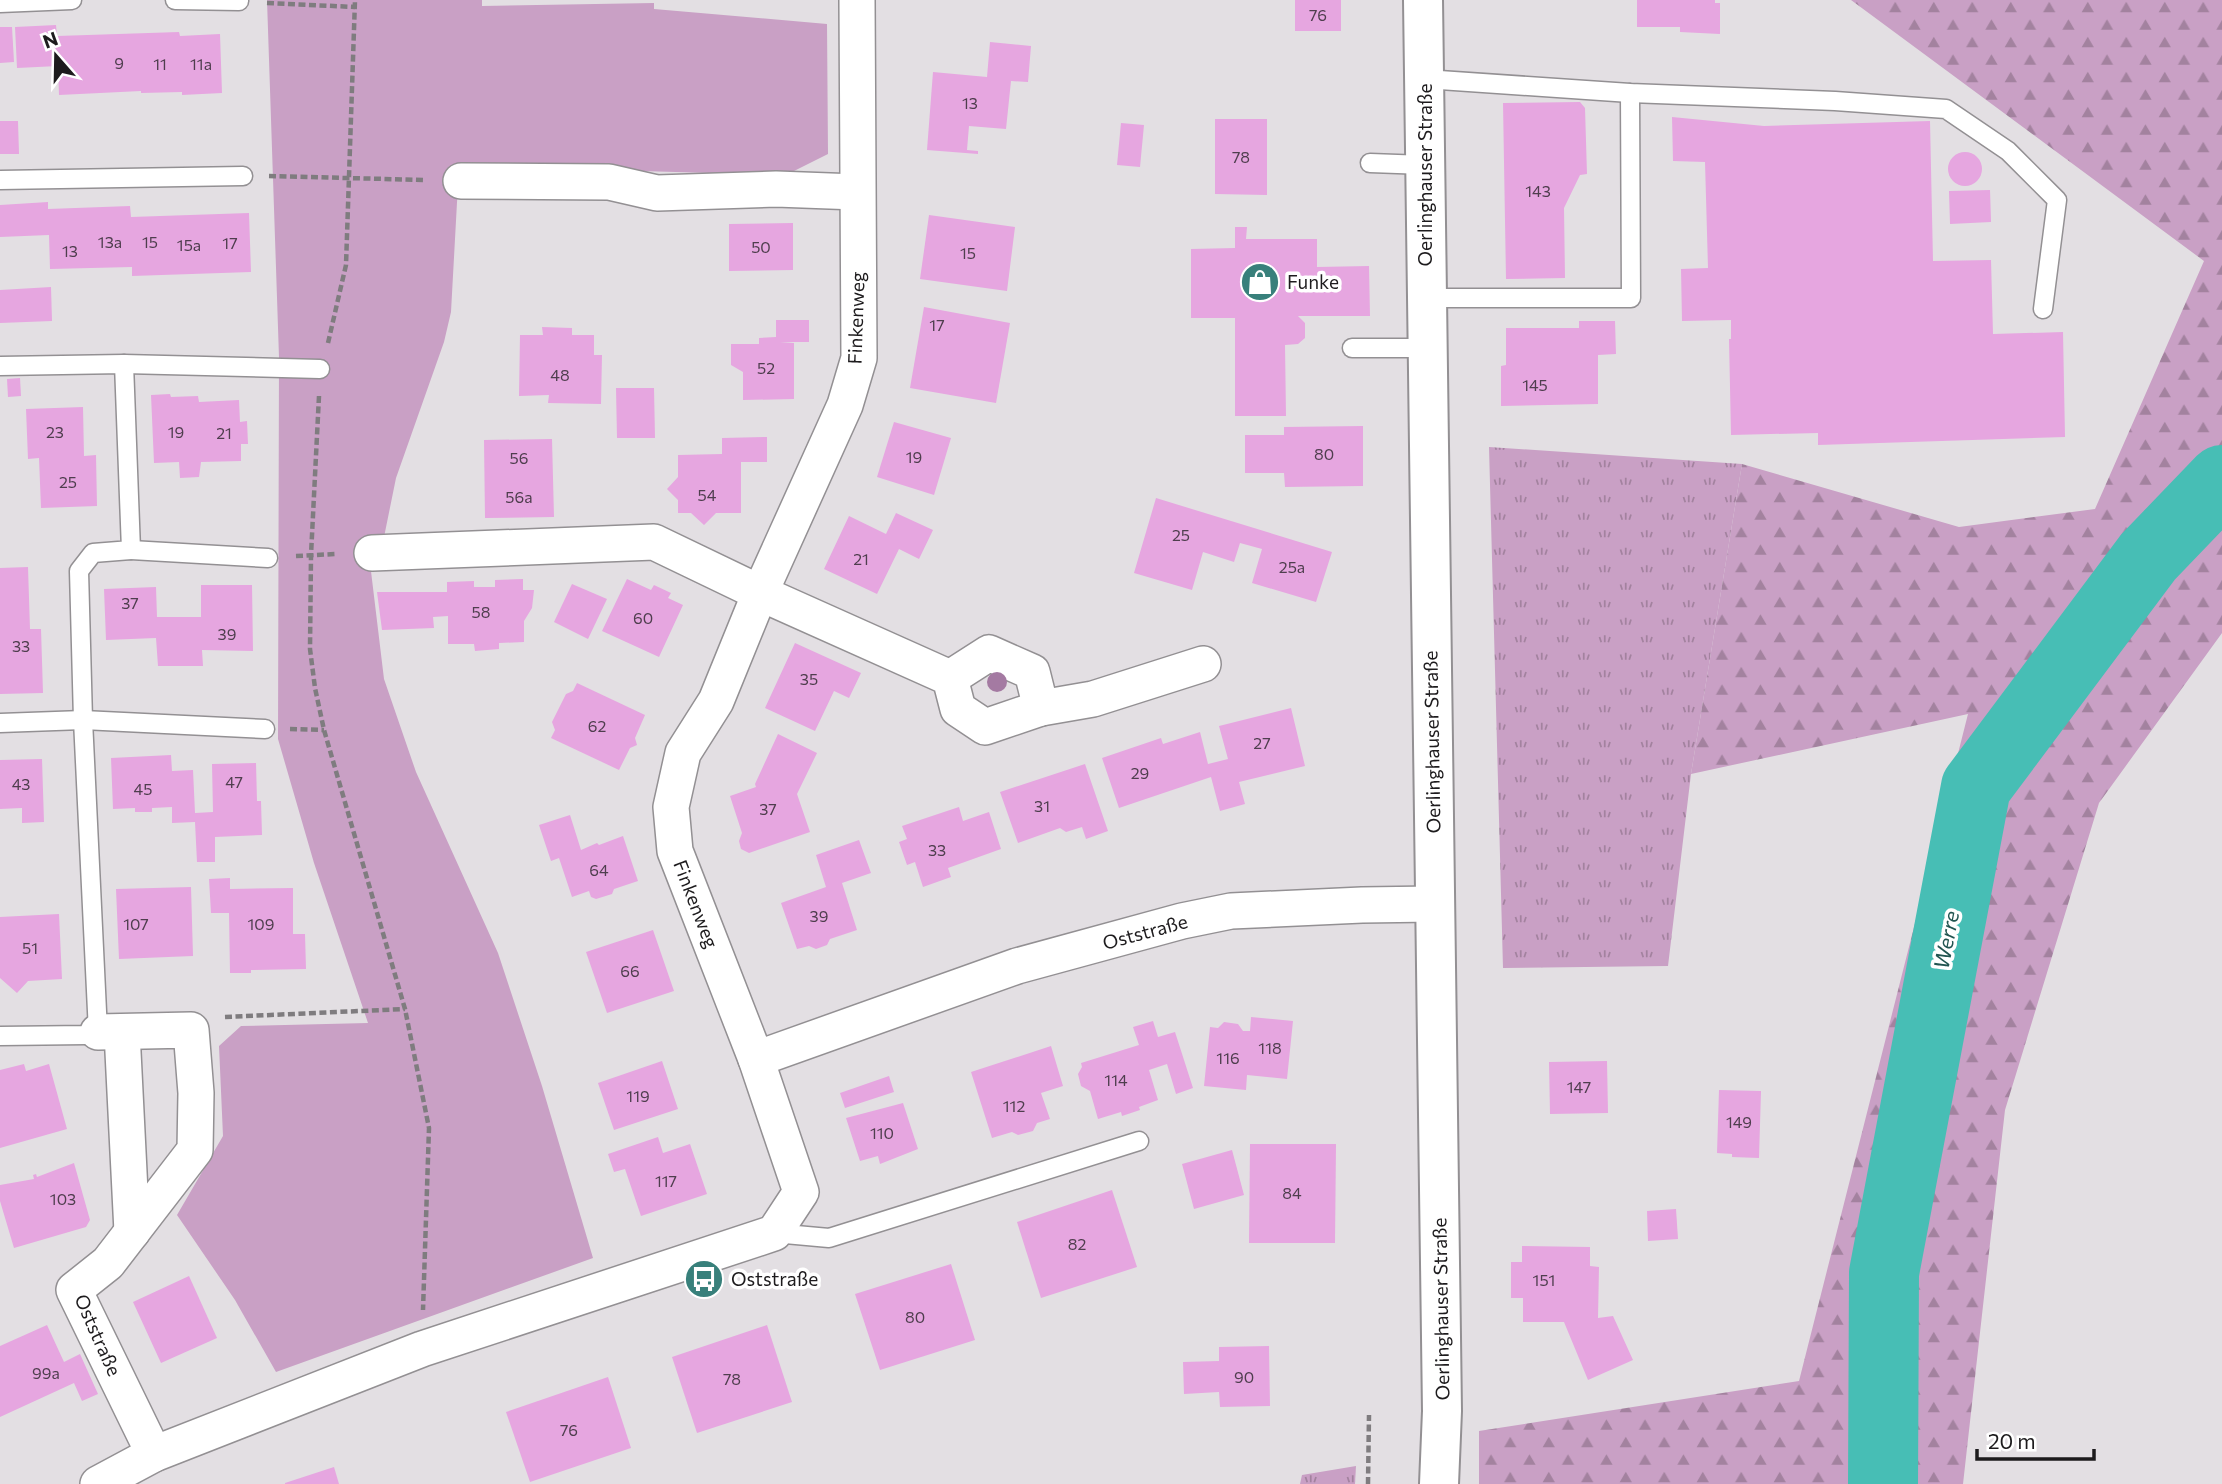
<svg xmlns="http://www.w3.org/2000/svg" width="2222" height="1484" font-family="Commissioner,sans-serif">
<defs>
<pattern id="grass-tufts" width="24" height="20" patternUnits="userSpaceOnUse" patternTransform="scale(1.75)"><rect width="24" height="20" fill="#c9a0c5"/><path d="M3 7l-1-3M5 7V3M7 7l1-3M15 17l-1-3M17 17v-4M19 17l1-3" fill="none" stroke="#a3829f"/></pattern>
<pattern id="forest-firs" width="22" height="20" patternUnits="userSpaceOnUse" patternTransform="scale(1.75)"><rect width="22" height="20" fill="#c9a0c5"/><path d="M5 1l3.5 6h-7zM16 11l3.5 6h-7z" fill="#a3829f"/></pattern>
</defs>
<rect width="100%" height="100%" fill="#e3dfe3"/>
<g fill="url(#grass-tufts)">
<polygon points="1489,447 1742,464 1691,774 1668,966 1503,968"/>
<polygon points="1356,1466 1355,1484 1300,1484 1302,1475"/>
</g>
<polygon fill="url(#forest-firs)" points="1851,0 2222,0 2222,633 2099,803 2005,1110 1963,1484 1479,1484 1479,1431 1799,1381 1968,714 1691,774 1742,464 1959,527 2095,509 2204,261"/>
<polygon fill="#c9a0c5" points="267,0 482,0 482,6 654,3 654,9 827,24 828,154 786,175 459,166 451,312 444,342 396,478 383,542 370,563 384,679 416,772 498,953 542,1086 593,1258 276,1372 235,1300 177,1215 223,1136 219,1046 241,1026 368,1023 314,863 278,739 279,357"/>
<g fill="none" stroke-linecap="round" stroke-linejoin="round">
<polyline stroke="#47beb5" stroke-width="70" points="1883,1484 1884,1273 1976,787 2148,557 2222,480"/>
</g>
<g fill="#e6a6e0">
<rect x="1295" y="0" width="46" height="31"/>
<polygon points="1637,0 1715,0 1715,3 1720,3 1720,34 1680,32 1680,27 1637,27"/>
<polygon points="56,25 57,36 179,32 180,36 220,34 222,93 182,95 182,92 141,93 141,91 59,95 58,66 17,68 15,27"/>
<polygon points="0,27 12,27 14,62 0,63"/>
<polygon points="990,42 1031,46 1028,82 1011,81 1006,129 969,126 967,150 978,151 978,154 927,150 933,72 987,77"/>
<polygon points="1580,102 1585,108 1587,174 1580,175 1564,208 1565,278 1506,279 1503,103"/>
<polygon points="1672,117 1764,126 1930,121 1933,261 1991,260 1993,334 2063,332 2065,437 1818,445 1818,433 1731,435 1729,339 1731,339 1731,320 1682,321 1681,269 1708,268 1705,162 1673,161"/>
<polygon points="1215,119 1267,119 1267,195 1215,194"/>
<polygon points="0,121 18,121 19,154 0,154"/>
<polygon points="1121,123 1144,125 1140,167 1117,165"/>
<circle cx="1965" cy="169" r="17"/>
<polygon points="1990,190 1991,222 1950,224 1949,191"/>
<polygon points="48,202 48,209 130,206 131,217 249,213 251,272 132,276 132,267 50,269 49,235 0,237 0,205"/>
<polygon points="929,215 1015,227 1007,291 920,279"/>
<polygon points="793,223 793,270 729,271 729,224"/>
<polygon points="1235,227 1247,227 1246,239 1317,239 1317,267 1369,266 1370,316 1298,316 1305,323 1305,338 1298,344 1285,345 1286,416 1235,416 1235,318 1191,318 1191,249 1235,248"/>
<polygon points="51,287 52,321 0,323 0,290"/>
<polygon points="924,307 1010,323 996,403 910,388"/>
<polygon points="776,320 809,320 809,342 780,342 794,343 794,399 743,400 743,372 731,365 731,344 759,344 759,338 776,337"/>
<polygon points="1579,321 1615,321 1616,354 1598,355 1598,404 1501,406 1501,366 1506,365 1506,328 1579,328"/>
<polygon points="542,327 572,328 572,335 594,335 594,355 602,355 601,404 548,403 549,395 519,396 520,335 543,335"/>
<polygon points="20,378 21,396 8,397 7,379"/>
<polygon points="616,388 654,388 655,438 617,438"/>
<polygon points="170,394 171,397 198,396 199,402 239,400 240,422 247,421 248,444 241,444 241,461 201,462 199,477 180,478 179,462 154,463 151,395"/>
<polygon points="83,407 84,456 96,455 97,506 41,508 39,458 28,459 26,409"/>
<polygon points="894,422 951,438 934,495 877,477"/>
<polygon points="1363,426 1363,486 1285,487 1284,473 1245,473 1245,435 1284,435 1284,427"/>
<polygon points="767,437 767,462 741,462 741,513 716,513 704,525 691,513 678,513 678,500 667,489 678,477 678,455 722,454 722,438"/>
<polygon points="552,439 554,517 485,518 484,440"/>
<polygon points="1156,498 1332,552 1316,602 1252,583 1262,549 1240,543 1234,562 1203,552 1192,590 1134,573"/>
<polygon points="896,513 933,530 919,559 899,549 877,594 824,569 849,516 886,534"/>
<polygon points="28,567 30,629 41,629 43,693 0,694 0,568"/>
<polygon points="523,579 523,590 534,590 532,608 524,621 524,642 499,643 499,649 475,651 474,644 448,644 448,616 433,617 434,628 382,630 377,592 447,592 447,582 474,581 474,587 495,587 495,580"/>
<polygon points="627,579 651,590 654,585 671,593 668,598 683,605 659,657 602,631"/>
<polygon points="572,584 607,599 588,639 554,622"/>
<polygon points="201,585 252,585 253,651 202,650 203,666 158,666 156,638 106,640 104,589 156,587 157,617 201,617"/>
<polygon points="795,643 861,673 849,698 834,691 815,731 765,708"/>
<polygon points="577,683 645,715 635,738 637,745 630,748 619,770 551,738 555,730 552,722 566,694 573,691"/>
<polygon points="1291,708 1305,766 1239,782 1245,804 1220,811 1211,777 1119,808 1102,758 1161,738 1163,744 1200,732 1208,764 1228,759 1219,726"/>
<polygon points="778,734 817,753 797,794 810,832 749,853 741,849 739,841 742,833 730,796 756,787 755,784"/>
<polygon points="171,755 172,771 193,770 195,813 213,812 212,764 256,763 257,801 261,801 262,835 215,837 215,862 197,862 195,822 172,823 172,807 152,808 152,812 135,812 135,808 113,809 111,758"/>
<polygon points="42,759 44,822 22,823 22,808 0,809 0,760"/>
<polygon points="1085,764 1108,831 1086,839 1082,827 1066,832 1060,828 1018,843 1000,792"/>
<polygon points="959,807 963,821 989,812 1001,849 948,868 951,877 923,887 915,862 907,865 899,842 907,839 902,826"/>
<polygon points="570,815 581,850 597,843 599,845 623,836 638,881 614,889 612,894 596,899 591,897 589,891 572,897 559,858 551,861 539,825"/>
<polygon points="859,840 871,873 842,883 857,930 830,939 827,945 816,949 809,946 797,949 781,903 826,887 816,855"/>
<polygon points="230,878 230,889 293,888 293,934 305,934 306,969 251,970 251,973 230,973 229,913 211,913 209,879"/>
<polygon points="191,887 193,956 119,959 116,889"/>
<polygon points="59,914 62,979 28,981 17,993 0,978 0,917"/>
<polygon points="653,930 674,991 607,1013 586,952"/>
<polygon points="1251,1017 1293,1021 1287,1079 1247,1075 1246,1090 1204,1086 1210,1027 1218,1028 1224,1022 1238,1024 1243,1031 1250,1031"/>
<polygon points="1153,1021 1158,1037 1175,1032 1193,1088 1176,1094 1167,1064 1149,1070 1158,1100 1139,1107 1140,1110 1122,1116 1121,1112 1098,1119 1090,1091 1081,1086 1078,1074 1082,1067 1081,1063 1139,1045 1133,1027"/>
<polygon points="1051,1046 1063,1086 1041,1093 1050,1119 1037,1123 1033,1131 1018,1135 1012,1132 992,1138 971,1072"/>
<polygon points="662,1061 678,1109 614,1130 598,1083"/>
<polygon points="1607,1061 1608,1113 1550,1114 1549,1062"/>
<polygon points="24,1064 26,1071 49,1064 67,1129 0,1148 0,1070"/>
<polygon points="889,1076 894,1092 845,1108 840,1093"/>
<polygon points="1719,1090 1761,1091 1759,1158 1732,1157 1732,1154 1717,1153"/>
<polygon points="903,1103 918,1149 880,1164 878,1156 860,1161 846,1118"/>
<polygon points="658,1137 663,1153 690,1144 707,1194 641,1216 625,1169 614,1172 608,1154"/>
<polygon points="1250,1144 1336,1144 1335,1243 1249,1243"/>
<polygon points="1232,1150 1244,1195 1194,1209 1182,1164"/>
<polygon points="74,1163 90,1220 86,1227 14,1248 0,1201 0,1185 34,1179 33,1175 36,1174 37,1177"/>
<polygon points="1112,1190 1137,1267 1041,1298 1017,1222"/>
<polygon points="1676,1209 1678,1239 1648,1241 1647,1211"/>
<polygon points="1522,1246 1590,1247 1590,1266 1599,1267 1598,1318 1613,1316 1633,1360 1588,1380 1564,1322 1523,1322 1523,1298 1511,1298 1511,1262 1522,1262"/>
<polygon points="951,1264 975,1340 880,1370 855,1294"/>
<polygon points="189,1276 217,1338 161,1363 133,1302"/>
<polygon points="47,1325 64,1362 80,1354 98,1394 82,1401 74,1383 0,1417 0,1346"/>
<polygon points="767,1325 792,1402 697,1433 672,1357"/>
<polygon points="1269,1346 1270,1406 1220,1407 1219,1392 1184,1394 1183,1362 1219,1361 1219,1347"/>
<polygon points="608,1377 631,1448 530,1482 506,1412"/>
<polygon points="334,1467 339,1484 285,1484 285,1483"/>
</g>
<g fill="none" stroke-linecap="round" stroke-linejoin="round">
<g stroke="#939093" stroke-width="21">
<g id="service">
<polyline points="175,0 239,1"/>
<polyline points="0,3 72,0"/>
<polyline points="1425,79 1630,93 1835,101 1946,109 2008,151 2057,200 2043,309"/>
<polyline points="1370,163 1425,165"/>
<polyline points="0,180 243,176"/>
<polyline points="1426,298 1631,298 1630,93"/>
<polyline points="1352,348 1428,348"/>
<polyline points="124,364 320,369"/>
<polyline points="0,366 124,364 131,550 93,553 79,571 83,720 98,1032 87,1035 0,1036"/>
<polyline points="131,550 268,558"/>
<polyline points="0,723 83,720 265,729"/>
<polyline points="774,1233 829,1238 1139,1141"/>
</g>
</g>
<g stroke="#939093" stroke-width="38">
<g id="minor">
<polyline points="461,181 609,182 657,193 776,189 857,192"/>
<polyline points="372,553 654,542 760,593 950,678 958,709 985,727 1041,708 1093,699 1203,664"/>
<polyline points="950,678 989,653 1032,672 1041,708"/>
<polyline points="98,1032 191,1030 196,1093 195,1150 108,1263 74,1290 154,1454"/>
<polyline points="122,1032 132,1232"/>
<polyline points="756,1059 1017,966 1182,921 1231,911 1362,905 1434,904"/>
<polyline points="98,1484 154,1454 422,1349 774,1233 801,1192 756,1059 675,851 671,807 683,753 716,701 760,593 845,405 859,358 857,0"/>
</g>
</g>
<g stroke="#939093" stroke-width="42">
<polyline id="secondary" points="1423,0 1442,1411 1439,1484"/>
</g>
<g stroke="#7f7c7f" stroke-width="4.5" stroke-dasharray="7 3.5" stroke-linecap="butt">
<polyline points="267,3 355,7"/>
<polyline points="269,176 425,180"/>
<polyline points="328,343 346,265 355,0"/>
<polyline points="319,396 311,555 310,649 315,688 324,730 405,1009 429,1128 423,1310"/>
<polyline points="296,556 336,554"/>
<polyline points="290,729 324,730"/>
<polyline points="225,1017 405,1009"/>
<polyline points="1368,1484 1369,1415"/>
</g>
<use href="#service" stroke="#fff" stroke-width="18"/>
<use href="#minor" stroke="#fff" stroke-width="35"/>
<use href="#secondary" stroke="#fff" stroke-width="38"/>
</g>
<circle fill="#a47aa2" cx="997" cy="682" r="10"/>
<defs>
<g id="shop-disc" transform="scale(2.0125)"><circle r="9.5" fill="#38807b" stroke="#fff"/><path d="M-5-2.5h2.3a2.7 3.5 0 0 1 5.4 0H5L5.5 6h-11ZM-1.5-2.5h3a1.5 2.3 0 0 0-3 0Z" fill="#fff"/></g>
<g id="bus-disc" transform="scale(2.0125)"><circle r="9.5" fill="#38807b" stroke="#fff"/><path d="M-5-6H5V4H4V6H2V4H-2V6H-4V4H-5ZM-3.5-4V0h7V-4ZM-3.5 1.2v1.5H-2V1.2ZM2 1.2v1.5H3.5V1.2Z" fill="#fff"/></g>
</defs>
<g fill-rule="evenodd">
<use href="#shop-disc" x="1260" y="282"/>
<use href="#bus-disc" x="704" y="1279"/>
</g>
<g text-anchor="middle" stroke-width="7" stroke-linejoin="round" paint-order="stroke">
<g font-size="16" fill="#4f3e4e">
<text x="1318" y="21">76</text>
<text x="119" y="69">9</text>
<text x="160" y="70">11</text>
<text x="201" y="70">11a</text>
<text x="970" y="109">13</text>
<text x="1241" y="163">78</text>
<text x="1538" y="197">143</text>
<text x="110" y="248">13a</text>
<text x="150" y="248">15</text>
<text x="230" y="249">17</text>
<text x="189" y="251">15a</text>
<text x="761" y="253">50</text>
<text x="70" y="257">13</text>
<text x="968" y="259">15</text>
<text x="937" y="331">17</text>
<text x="766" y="374">52</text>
<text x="560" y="381">48</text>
<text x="1535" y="391">145</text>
<text x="55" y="438">23</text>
<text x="176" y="438">19</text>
<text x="224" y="439">21</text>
<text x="1324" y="460">80</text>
<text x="914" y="463">19</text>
<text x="519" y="464">56</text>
<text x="68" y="488">25</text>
<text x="707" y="501">54</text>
<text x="519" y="503">56a</text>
<text x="1181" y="541">25</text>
<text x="861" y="565">21</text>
<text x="1292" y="573">25a</text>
<text x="130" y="609">37</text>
<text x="481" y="618">58</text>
<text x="643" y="624">60</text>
<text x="227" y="640">39</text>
<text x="21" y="652">33</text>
<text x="809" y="685">35</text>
<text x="597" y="732">62</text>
<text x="1262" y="749">27</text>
<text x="1140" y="779">29</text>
<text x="234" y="788">47</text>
<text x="21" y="790">43</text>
<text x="143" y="795">45</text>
<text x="1042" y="812">31</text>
<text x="768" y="815">37</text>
<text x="937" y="856">33</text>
<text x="599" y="876">64</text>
<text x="819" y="922">39</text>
<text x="136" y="930">107</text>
<text x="261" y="930">109</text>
<text x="30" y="954">51</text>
<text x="630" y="977">66</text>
<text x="1270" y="1054">118</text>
<text x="1228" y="1064">116</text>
<text x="1116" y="1086">114</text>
<text x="1579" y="1093">147</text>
<text x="638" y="1102">119</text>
<text x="1014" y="1112">112</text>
<text x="1739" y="1128">149</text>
<text x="882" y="1139">110</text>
<text x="666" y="1187">117</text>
<text x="1292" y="1199">84</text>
<text x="63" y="1205">103</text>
<text x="1077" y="1250">82</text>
<text x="1544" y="1286">151</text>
<text x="915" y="1323">80</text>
<text x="46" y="1379">99a</text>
<text x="1244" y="1383">90</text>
<text x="732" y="1385">78</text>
<text x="569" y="1436">76</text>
</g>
<g font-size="19" fill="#1d1b1d" stroke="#fff">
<text transform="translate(1425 175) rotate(-90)" y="7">Oerlinghauser Straße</text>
<text transform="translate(856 318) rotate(-88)" y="7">Finkenweg</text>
<text transform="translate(1432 742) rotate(-91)" y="7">Oerlinghauser Straße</text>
<text transform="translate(696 904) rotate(69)" y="7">Finkenweg</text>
<text transform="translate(1145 932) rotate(-15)" y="7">Oststraße</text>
<text transform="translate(1441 1309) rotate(-91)" y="7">Oerlinghauser Straße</text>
<text transform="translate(98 1335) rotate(66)" y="7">Oststraße</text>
</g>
<g font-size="19" fill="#1d1b1d" stroke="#fff" text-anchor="start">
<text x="1287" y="289">Funke</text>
<text x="731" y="1286">Oststraße</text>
</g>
<g font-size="21" font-style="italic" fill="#225551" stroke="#fff">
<text transform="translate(1947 940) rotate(-79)" y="7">Werre</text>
</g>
</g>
<g transform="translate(56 56) rotate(340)" stroke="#ffffff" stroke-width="5" paint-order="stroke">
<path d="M0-5L12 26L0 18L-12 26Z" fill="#1d1b1d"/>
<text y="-10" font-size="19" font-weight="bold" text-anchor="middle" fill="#1d1b1d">N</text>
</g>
<path d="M1977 1449v10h117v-10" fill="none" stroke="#1d1b1d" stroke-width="3.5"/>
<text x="1988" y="1449" font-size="21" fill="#1d1b1d" stroke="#ffffff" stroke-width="5" paint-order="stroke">20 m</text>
</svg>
